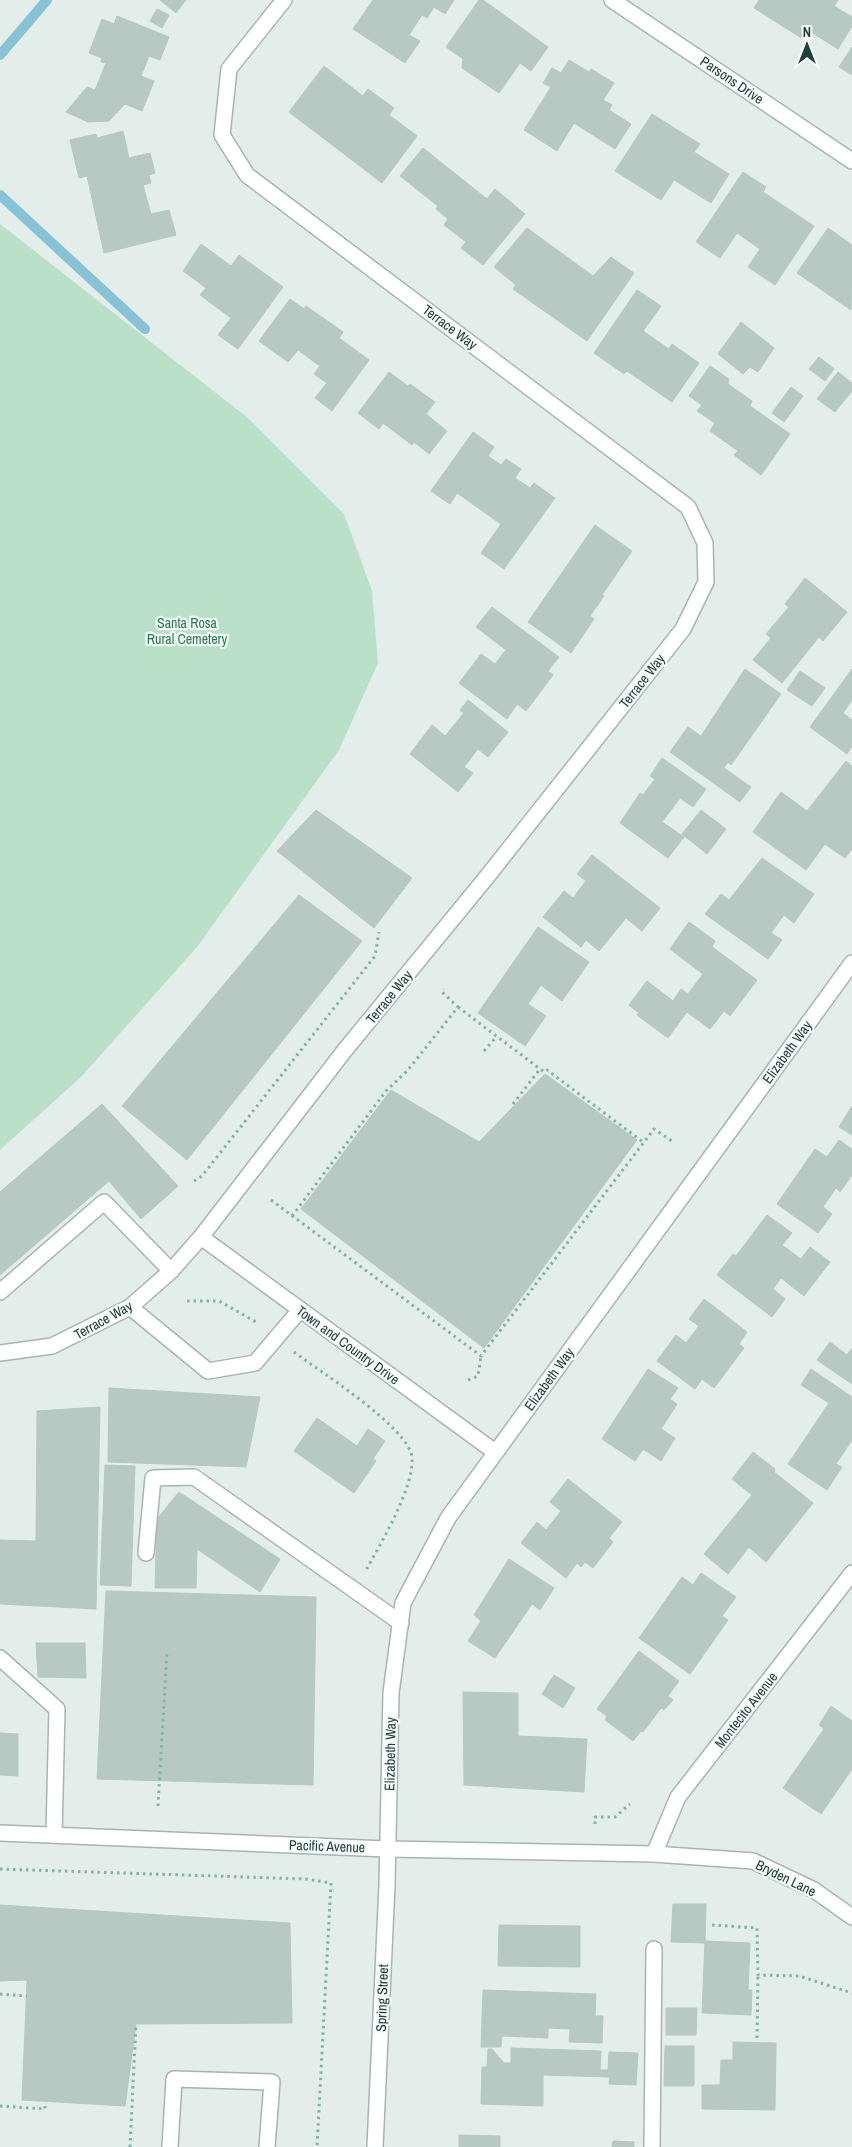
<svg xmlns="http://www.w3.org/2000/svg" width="852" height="2147" font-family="'Archivo Narrow',sans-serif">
<rect width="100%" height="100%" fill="#e3eeea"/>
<polygon fill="#bbe0c8" points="0,224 248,418 344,514 372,591 378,663 339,750 197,947 82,1076 0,1150"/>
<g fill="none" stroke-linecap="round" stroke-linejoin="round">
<g stroke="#88c2d6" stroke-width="10">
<polyline points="0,55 47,0"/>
<polyline points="0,195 145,329"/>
</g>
</g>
<g fill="#b8c9c3" stroke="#b5c8c2">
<polygon points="160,0 186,0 176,13"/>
<polygon points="373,0 454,0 445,14 434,7 427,18 422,15 409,35 420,41 405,63 353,29"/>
<polygon points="479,0 483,0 548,47 531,71 520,63 499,93 462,68 463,59 446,47"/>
<polygon points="759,0 838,0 834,6 852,17 852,26 838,49 808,30 803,39 754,8"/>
<polygon points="157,9 169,15 162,28 150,21"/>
<polygon points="117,16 169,37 160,60 149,56 141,76 154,81 142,111 125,104 109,121 88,122 66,112 87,87 95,90 106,63 101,62 102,58 89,53 102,19 114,24"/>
<polygon points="852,47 852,75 839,67"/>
<polygon points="569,60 589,72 591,69 614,83 603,100 612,105 609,110 631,124 615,149 574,123 557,151 524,130 551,87 543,83 552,68 561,73"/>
<polygon points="324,66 363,96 368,89 394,108 389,115 417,136 382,183 289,112"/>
<polygon points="652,114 700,144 694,152 729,174 711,203 674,180 661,200 615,171"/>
<polygon points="123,131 129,158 150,153 155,173 149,175 151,183 143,185 151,214 169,210 176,235 104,253 87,176 79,178 70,140 96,134 97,138"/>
<polygon points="423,148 487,199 495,189 525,214 483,265 461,248 466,242 444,225 448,219 436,209 438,206 400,176"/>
<polygon points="743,172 766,187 763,192 814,226 775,285 748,267 760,249 737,233 720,258 696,242"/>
<polygon points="527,228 593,276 611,257 634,273 587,341 513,289 516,285 494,267"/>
<polygon points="828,228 852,245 851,310 797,273"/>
<polygon points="201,244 231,266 239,255 283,287 238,349 218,335 231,318 200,295 206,288 183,271"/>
<polygon points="637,290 661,306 643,331 669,349 672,344 699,363 672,402 627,371 624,374 594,353"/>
<polygon points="290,299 304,309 306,306 343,332 339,338 369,360 332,411 315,398 327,383 314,374 320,366 298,350 288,362 259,341"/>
<polygon points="741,322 774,348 758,372 750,367 743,374 718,354"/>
<polygon points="819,357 834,369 825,381 809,369"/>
<polygon points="710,366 729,379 728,384 752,401 750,406 790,434 761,475 734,455 738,451 710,431 715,423 697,411 702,405 689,396"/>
<polygon points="389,372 408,386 410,384 435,402 426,414 447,431 429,454 414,442 412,445 383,423 379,429 358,413"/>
<polygon points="838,372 852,383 852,391 835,412 817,399"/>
<polygon points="791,387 803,396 784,422 772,413"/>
<polygon points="473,432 494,447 488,456 501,465 506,459 521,469 515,478 530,488 534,483 555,498 504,569 481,553 501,524 457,493 450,504 431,491"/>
<polygon points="595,525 632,551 602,595 604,596 590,616 594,619 571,653 528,622"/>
<polygon points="805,578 847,612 823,641 819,637 782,683 753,660 771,638 766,634 789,607 785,604"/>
<polygon points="492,607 559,657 548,671 553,675 526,711 517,704 507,719 459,683 481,654 495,664 506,650 476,627"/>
<polygon points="745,669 781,694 731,765 728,762 724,768 751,787 740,802 670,752 688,727 701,736"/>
<polygon points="852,669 852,700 843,713 852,720 852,746 847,754 810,727"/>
<polygon points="800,671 825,688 812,706 787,690"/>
<polygon points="468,700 508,732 488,757 478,749 464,767 473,773 458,792 410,754 432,725 445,736 464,713 460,710"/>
<polygon points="662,758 706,789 693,807 680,798 662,822 684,837 668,858 620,823 640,793 643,795 655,779 650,776"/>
<polygon points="846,761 852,766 852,849 845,858 825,844 806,870 753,832 781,792 807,811"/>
<polygon points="316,810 412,878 374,928 277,851"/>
<polygon points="701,810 726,829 707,854 682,834"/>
<polygon points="592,855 660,908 642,931 626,918 599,951 586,940 581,947 543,917 564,891 573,898 586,881 577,874"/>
<polygon points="762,858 814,894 794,923 784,915 771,933 782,940 768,959 705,914 721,894 729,900"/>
<polygon points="299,895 362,941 187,1160 122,1106"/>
<polygon points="689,922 715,941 712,947 757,980 730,1016 724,1011 710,1029 687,1012 668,1038 637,1015 639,1013 629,1005 647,981 673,1001 681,989 688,994 703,974 670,949"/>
<polygon points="538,927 589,962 562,1001 541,985 528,1004 546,1016 525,1046 478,1013"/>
<polygon points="545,1074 637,1140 484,1348 301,1209 391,1090 479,1142"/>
<polygon points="102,1104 178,1186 141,1219 109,1181 0,1275 0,1192"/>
<polygon points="852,1106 852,1135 839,1127"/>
<polygon points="839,1140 852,1149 852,1175 840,1192 836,1188 823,1207 832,1214 818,1233 777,1204 815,1149 827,1157"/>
<polygon points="767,1215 792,1233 782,1245 801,1259 810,1247 830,1262 804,1296 781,1278 773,1289 785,1299 772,1317 717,1275 733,1254 736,1256"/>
<polygon points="704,1299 747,1332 739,1344 744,1348 714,1388 702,1379 695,1389 657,1361 676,1335 686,1343 699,1326 689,1319"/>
<polygon points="830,1342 847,1355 852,1348 852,1384 817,1360"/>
<polygon points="648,1369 678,1388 670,1399 677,1404 661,1429 675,1438 661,1461 643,1449 635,1461 602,1439"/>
<polygon points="811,1369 852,1397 852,1440 836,1464 842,1467 827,1490 788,1464 829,1403 801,1385"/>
<polygon points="109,1388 260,1397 246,1467 108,1462"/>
<polygon points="100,1407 96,1609 0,1604 0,1540 36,1541 37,1411"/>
<polygon points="317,1418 357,1446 368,1429 385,1441 373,1459 376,1461 354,1493 294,1451"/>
<polygon points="753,1452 775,1469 774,1472 813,1503 766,1562 749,1547 728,1574 704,1554 752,1495 732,1479"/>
<polygon points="105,1465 135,1466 131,1586 100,1585"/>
<polygon points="568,1479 622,1522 609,1538 613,1542 593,1568 585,1562 581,1567 577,1563 566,1578 521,1543 537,1522 546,1530 561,1511 550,1502"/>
<polygon points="179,1492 280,1559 260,1592 197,1549 196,1588 155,1588 157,1519"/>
<polygon points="509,1559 554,1588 540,1610 532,1604 495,1658 468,1641 481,1621 474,1615"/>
<polygon points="701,1573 736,1597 722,1616 728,1620 690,1674 639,1638 682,1577 693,1585"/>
<polygon points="106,1591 316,1597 313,1785 97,1779"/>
<polygon points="36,1643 85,1643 86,1678 38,1677"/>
<polygon points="639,1651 679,1681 668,1696 673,1700 664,1710 661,1708 643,1732 641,1731 633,1741 605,1720 607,1716 597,1709"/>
<polygon points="554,1675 575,1688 563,1708 542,1694"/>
<polygon points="463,1692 518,1693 518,1736 587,1739 584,1792 464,1785"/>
<polygon points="831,1706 852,1721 852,1769 821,1814 783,1788 824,1729 819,1725"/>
<polygon points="0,1733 18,1734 18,1776 0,1775"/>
<polygon points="673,1904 706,1904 705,1943 671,1942"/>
<polygon points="0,1905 290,1923 292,2023 136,2024 125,2106 22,2100 27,1980 0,1981"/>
<polygon points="499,1925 580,1926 580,1967 498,1966"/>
<polygon points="705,1941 750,1943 748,1990 752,1990 751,2015 702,2013"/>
<polygon points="483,1990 596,1994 595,2016 603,2016 602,2043 569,2042 570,2029 548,2028 548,2038 502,2036 501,2047 481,2047"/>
<polygon points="666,2008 697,2008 696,2035 666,2035"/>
<polygon points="733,2042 776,2043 775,2110 702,2109 702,2085 720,2085 721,2060 733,2060"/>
<polygon points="665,2046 694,2046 694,2086 664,2086"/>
<polygon points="511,2048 601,2051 600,2070 608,2070 609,2052 638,2053 636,2085 609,2084 610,2077 543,2075 543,2106 481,2104 482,2067 487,2067 488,2049 492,2049 504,2063 511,2063"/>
<polygon points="459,2135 500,2136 500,2147 459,2147"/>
<polygon points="613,2141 634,2142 634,2147 612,2147"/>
</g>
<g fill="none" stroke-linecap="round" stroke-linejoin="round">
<g stroke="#a5b6b2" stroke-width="18">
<g id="service">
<polyline points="0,1292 104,1202 171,1271"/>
<polyline points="130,1307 208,1371 255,1363 300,1310"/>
<polyline points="146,1553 153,1478 194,1477 401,1623"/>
<polyline points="0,1658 57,1709 54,1835"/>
<polyline points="170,2147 174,2079 272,2082 267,2147"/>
<polyline points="652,2147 654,1949"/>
</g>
</g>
<g stroke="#a5b6b2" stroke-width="18">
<g id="minor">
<polyline points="612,0 852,161"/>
<polyline points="201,1237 495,1452"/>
<polyline points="0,1353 52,1346 130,1307 171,1271 201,1237 345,1050 486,878 683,629 706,582 705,543 688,507 247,175 222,135 229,69 284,0"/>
<polyline points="375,2147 387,1885 391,1693 403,1603 448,1518 852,963"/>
</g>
</g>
<g stroke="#a5b6b2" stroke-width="18">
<g id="tertiary">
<polyline points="0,1833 387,1849 654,1854 753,1861 814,1890 852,1917"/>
<polyline points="654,1854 678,1797 852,1573"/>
</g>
</g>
<g stroke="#81b3a8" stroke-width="3" stroke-dasharray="2.5 4" stroke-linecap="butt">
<polyline points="458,1007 540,1069 545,1072 547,1070 643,1142"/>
<polyline points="484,1051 496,1037"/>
<polyline points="513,1104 540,1069"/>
<polyline points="194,1181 202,1176 375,956 379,932"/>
<polyline points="271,1200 481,1356 654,1129 672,1141"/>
<polyline points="292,1216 386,1091 408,1070 458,1007 442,992 444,989"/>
<polyline points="187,1301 219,1301 258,1323"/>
<path d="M294,1352C319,1371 410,1428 412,1458C414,1488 381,1543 366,1570"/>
<polyline points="468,1380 478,1376 481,1356"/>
<polyline points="158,1806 167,1652"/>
<polyline points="595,1824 595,1817 615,1817 630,1804"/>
<polyline points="0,1869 306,1879 331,1883 317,2147"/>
<polyline points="712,1925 757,1928 758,1975 799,1976 852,1993"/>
<polyline points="0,1994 27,1996"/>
<polyline points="757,2038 758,1975"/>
<polyline points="0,2106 45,2109 45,2102"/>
<polyline points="130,2147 136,2024"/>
</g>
<use href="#service" stroke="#fff" stroke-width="15"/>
<use href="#minor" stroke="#fff" stroke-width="15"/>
<use href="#tertiary" stroke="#fff" stroke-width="15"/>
</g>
<g text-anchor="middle" stroke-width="4.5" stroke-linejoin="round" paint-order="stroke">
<g font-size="14" fill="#21403b" stroke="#f4faf7">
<text transform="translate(732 80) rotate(34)" y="5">Parsons Drive</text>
<text transform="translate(450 327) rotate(37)" y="5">Terrace Way</text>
<text transform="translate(642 681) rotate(-52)" y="5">Terrace Way</text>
<text transform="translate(389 997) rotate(-51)" y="5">Terrace Way</text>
<text transform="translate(787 1052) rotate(-54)" y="5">Elizabeth Way</text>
<text transform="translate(103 1320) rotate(-29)" y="5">Terrace Way</text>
<text transform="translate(348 1345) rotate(36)" y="5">Town and Country Drive</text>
<text transform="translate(549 1379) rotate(-54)" y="5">Elizabeth Way</text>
<text transform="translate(746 1710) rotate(-52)" y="5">Montecito Avenue</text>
<text transform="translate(390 1754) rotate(-89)" y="5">Elizabeth Way</text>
<text transform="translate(327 1846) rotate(2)" y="5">Pacific Avenue</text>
<text transform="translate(786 1878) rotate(26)" y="5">Bryden Lane</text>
<text transform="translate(382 1998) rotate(-88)" y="5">Spring Street</text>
</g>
<g font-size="14" fill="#297a50" stroke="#f4faf7">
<text x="187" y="628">Santa Rosa<tspan x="187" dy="16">Rural Cemetery</tspan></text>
</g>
</g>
<g transform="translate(807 45)" stroke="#f4faf7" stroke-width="4" paint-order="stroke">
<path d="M0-4L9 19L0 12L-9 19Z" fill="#21403b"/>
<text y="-8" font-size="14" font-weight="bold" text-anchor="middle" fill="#21403b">N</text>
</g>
</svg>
